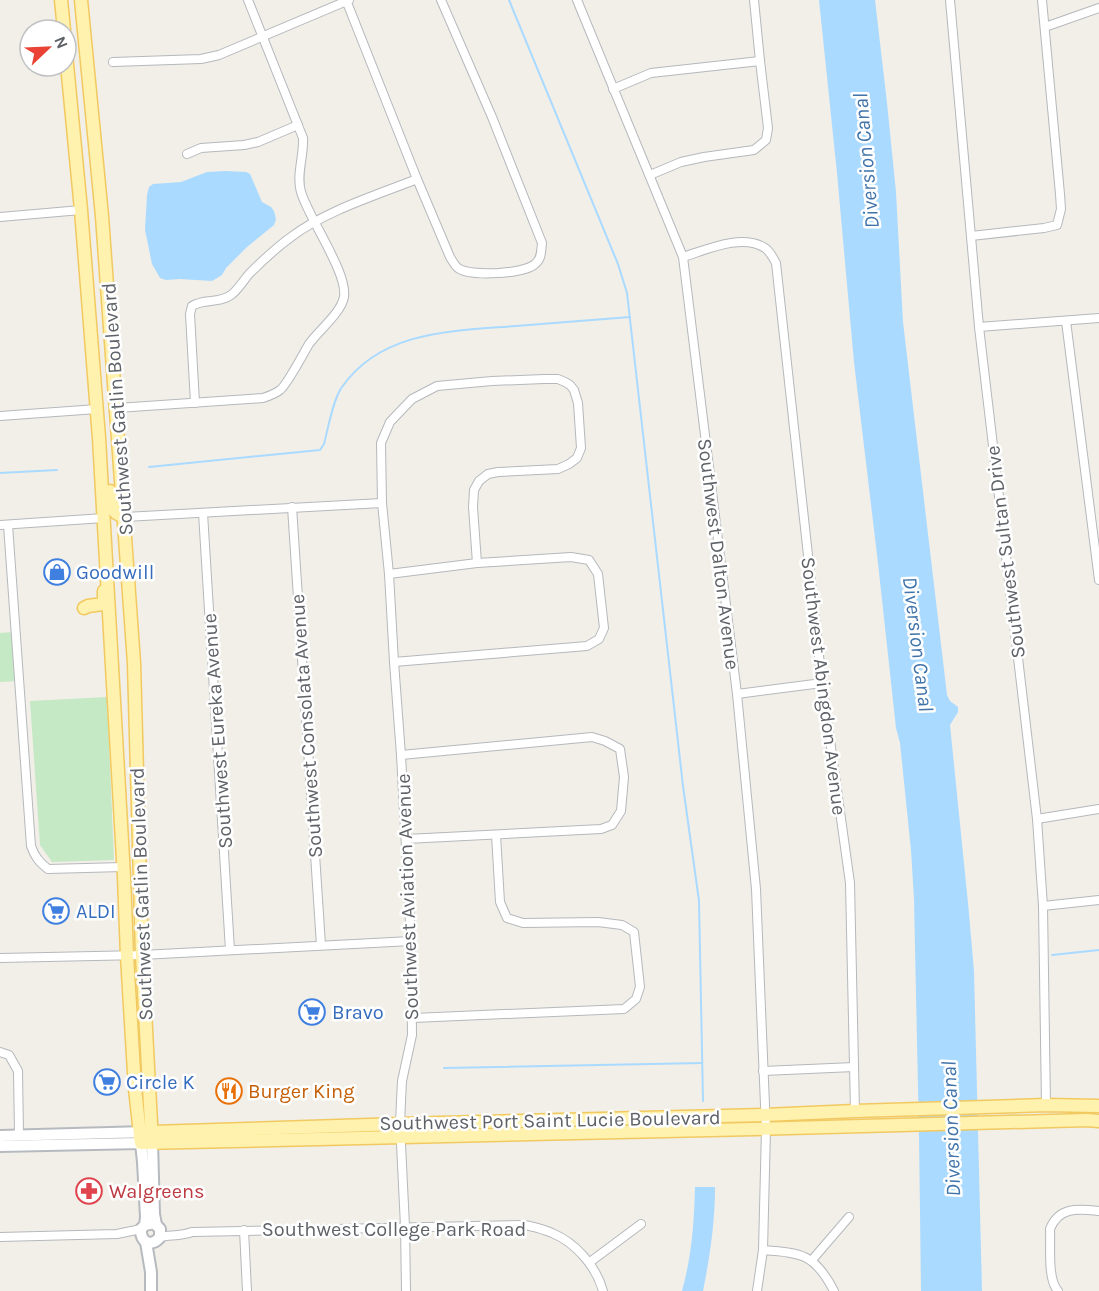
<svg xmlns="http://www.w3.org/2000/svg" width="1099" height="1291" font-family="Karla,sans-serif">
<rect width="100%" height="100%" fill="#f1efe8"/>
<g fill="#c5e8c5">
<polygon points="14,632 17,681 0,682 0,633"/>
<polygon points="107,697 114,860 52,862 40,845 30,701"/>
</g>
<g fill="#aadaff">
<polygon points="819,0 875,0 887,103 896,192 903,322 947,695 950,701 958,707 958,712 950,725 968,903 974,971 982,1291 921,1291 919,1135 914,899 911,850 900,743 896,728 878,563 854,362 837,173"/>
<polygon points="226,171 246,172 250,174 262,202 271,207 274,211 276,219 274,225 247,247 226,268 222,275 212,281 180,279 166,280 160,278 152,264 145,230 147,195 149,187 153,184 181,182 207,172"/>
<path d="M695,1187H715C715,1222 710,1256 703,1291H682C692,1254 694,1225 695,1187Z"/>
</g>
<g fill="none" stroke-linecap="round" stroke-linejoin="round">
<g stroke="#aadaff" stroke-width="2">
<polyline points="509,0 618,264 627,293 683,786 699,901 703,1101"/>
<path d="M149,467L320,450L324,444C328,429 333,399 342,387C382,330 453,331 516,326C554,323 592,320 630,317"/>
<polyline points="0,473 57,470"/>
<polyline points="1052,955 1099,950"/>
<polyline points="444,1068 702,1063"/>
</g>
<g stroke="#b5b8bc" stroke-width="10">
<g id="street">
<path d="M346,0L417,179L450,257C452,260 455,266 458,268C470,277 524,274 535,264C542,259 541,250 542,243L492,117L441,0"/>
<polyline points="577,0 683,257 737,694 756,889 766,1129 763,1250 757,1291"/>
<polyline points="950,0 979,327 1037,819 1043,906 1046,1105"/>
<polyline points="1045,27 1099,8"/>
<polyline points="113,62 201,59 219,55 349,0"/>
<polyline points="613,89 651,73 760,61"/>
<polyline points="187,154 201,148 244,145 258,142 298,125"/>
<polyline points="650,175 681,162 704,157 754,150 766,140 768,128 760,61 754,0"/>
<polyline points="0,217 81,210"/>
<polyline points="971,236 1044,228 1057,225 1061,209 1060,194 1042,0"/>
<path d="M683,257C706,250 742,233 765,248C770,251 773,258 776,263L822,683L850,883L855,1111"/>
<polyline points="1066,321 1099,580"/>
<polyline points="979,327 1099,318"/>
<path d="M195,403L190,314L192,306C204,298 219,304 231,295C238,290 243,281 249,274C262,261 276,248 291,237C325,211 377,195 417,179"/>
<path d="M117,408L263,398C269,396 275,394 280,390C287,385 303,354 309,344C319,330 341,313 344,297C348,273 309,219 301,192C296,175 304,156 303,138L248,0"/>
<polyline points="0,416 97,409"/>
<polyline points="292,507 321,945"/>
<polyline points="203,513 230,950"/>
<polyline points="125,517 382,503"/>
<polyline points="0,525 104,518"/>
<path d="M8,525L31,846C35,857 39,862 48,869L123,867"/>
<polyline points="389,574 477,563 571,557 589,560 598,574 604,628 599,639 587,646 394,662"/>
<polyline points="737,694 822,683"/>
<polyline points="401,755 592,737 605,741 620,749 624,777 621,811 612,825 601,829 406,839"/>
<polyline points="1037,819 1099,809"/>
<polyline points="1043,906 1099,900"/>
<polyline points="0,958 142,955 411,941"/>
<polyline points="413,1018 624,1009 636,999 640,987 634,932 622,925 598,922 523,923 507,918 500,902 496,835"/>
<polyline points="0,1052 9,1055 18,1071 19,1135"/>
<polyline points="763,1071 854,1067"/>
<polyline points="244,1230 247,1291"/>
<polyline points="0,1237 117,1234 141,1229"/>
<path d="M160,1237C170,1235 182,1236 192,1232L525,1225C534,1227 544,1229 552,1233C576,1243 596,1266 603,1291"/>
<path d="M763,1250C802,1253 815,1254 834,1291"/>
<polyline points="812,1260 849,1217"/>
<polyline points="590,1262 641,1224"/>
<polyline points="406,1291 405,1226 400,1124 401,1101 402,1081 412,1035 411,941 401,755 394,662 389,574 382,503 381,443 390,422 412,399 437,386 492,381 544,379 558,379 565,382 570,385 574,390 578,403 581,448 577,458 569,464 558,469 498,472 488,474 479,481 474,490 473,507 477,563"/>
<path d="M1058,1291C1047,1279 1051,1246 1050,1229C1059,1206 1079,1209 1099,1211"/>
</g>
</g>
<g stroke="#b6babf" stroke-width="14">
<g id="secondary">
<polyline points="0,1136 146,1132"/>
<polyline points="152,1142 154,1214 156,1225"/>
<path d="M0,1146L141,1143L143,1162L146,1217L145,1225L141,1229C140,1242 151,1248 160,1237V1229L154,1223L145,1225"/>
<polyline points="146,1242 151,1272 151,1291"/>
</g>
</g>
<g stroke="#f2c960" stroke-width="15">
<g id="primary">
<polyline points="61,0 64,30"/>
<polyline points="81,0 102,216 134,663 142,955 152,1142"/>
<polyline points="66,54 81,210 99,438 124,877 127,956 135,1089 141,1143 754,1129 1087,1120 1099,1121"/>
<path d="M110,491C110,504 110,513 125,517"/>
<polyline points="84,608 88,606 103,604 104,603 104,591"/>
<polyline points="152,1132 400,1124 764,1115 855,1111 1046,1105 1099,1106"/>
</g>
</g>
<use href="#street" stroke="#fff" stroke-width="8"/>
<use href="#secondary" stroke="#fff" stroke-width="10"/>
<use href="#primary" stroke="#fff2af" stroke-width="12"/>
</g>
<defs>
<g id="shop-ring" transform="scale(1.35)"><circle r="9.5" fill="#fff" stroke="#3f7fe0" stroke-width="1.5"/><path d="M-5-2.5h2.3a2.7 3.5 0 0 1 5.4 0H5L5.5 6h-11ZM-1.5-2.5h3a1.5 2.3 0 0 0-3 0Z" fill="#3f7fe0"/></g>
<g id="supermarket-ring" transform="scale(1.35)"><circle r="9.5" fill="#fff" stroke="#3f7fe0" stroke-width="1.5"/><path d="M-6-5.5h2.5l.6 2H6L4.5 2H-2.5L-4.4-4H-6ZM-1.5 3.2a1.3 1.3 0 1 0 .1 0ZM3 3.2a1.3 1.3 0 1 0 .1 0Z" fill="#3f7fe0"/></g>
<g id="restaurant-ring" transform="scale(1.35)"><circle r="9.5" fill="#fff" stroke="#e8710a" stroke-width="1.5"/><path d="M-5-6h1v4h1v-4h1v4h1v-4h1v5L-1.5 .5V6h-2V.5L-5-1ZM5-6V6H3V1.5H1.5Q1.5-4 5-6Z" fill="#e8710a"/></g>
<g id="pharmacy-ring" transform="scale(1.35)"><circle r="9.5" fill="#fff" stroke="#e0444e" stroke-width="1.5"/><path d="M-2-6h4v4h4v4h-4v4h-4v-4h-4v-4h4Z" fill="#e0444e"/></g>
</defs>
<g fill-rule="evenodd">
<use href="#shop-ring" x="57" y="572"/>
<use href="#supermarket-ring" x="56" y="911"/>
<use href="#supermarket-ring" x="312" y="1012"/>
<use href="#supermarket-ring" x="107" y="1082"/>
<use href="#restaurant-ring" x="229" y="1091"/>
<use href="#pharmacy-ring" x="89" y="1191"/>
</g>
<g text-anchor="middle" stroke-width="5" stroke-linejoin="round" paint-order="stroke">
<g font-size="20" fill="#5f6368" stroke="#fff">
<text transform="translate(117 409) rotate(-94)" y="7">Southwest Gatlin Boulevard</text>
<text transform="translate(1005 552) rotate(-97)" y="7">Southwest Sultan Drive</text>
<text transform="translate(719 554) rotate(83)" y="7">Southwest Dalton Avenue</text>
<text transform="translate(824 686) rotate(83)" y="7">Southwest Abingdon Avenue</text>
<text transform="translate(306 726) rotate(-94)" y="7">Southwest Consolata Avenue</text>
<text transform="translate(217 731) rotate(-94)" y="7">Southwest Eureka Avenue</text>
<text transform="translate(141 894) rotate(-92)" y="7">Southwest Gatlin Boulevard</text>
<text transform="translate(407 897) rotate(-92)" y="7">Southwest Aviation Avenue</text>
<text transform="translate(550 1120) rotate(-1)" y="7">Southwest Port Saint Lucie Boulevard</text>
<text x="394" y="1236">Southwest College Park Road</text>
</g>
<g font-size="20" fill="#366cbe" stroke="#fff" text-anchor="start">
<text x="76" y="579">Goodwill</text>
<text x="76" y="918">ALDI</text>
<text x="332" y="1019">Bravo</text>
<text x="126" y="1089">Circle K</text>
</g>
<g font-size="20" fill="#c56008" stroke="#fff" text-anchor="start">
<text x="248" y="1098">Burger King</text>
</g>
<g font-size="20" fill="#be3a42" stroke="#fff" text-anchor="start">
<text x="109" y="1198">Walgreens</text>
</g>
<g font-size="21" font-style="italic" fill="#4174aa" stroke="#fff">
<text transform="translate(866 161) rotate(-95)" y="7">Diversion Canal</text>
<text transform="translate(918 644) rotate(83)" y="7">Diversion Canal</text>
<text transform="translate(951 1129) rotate(-92)" y="7">Diversion Canal</text>
</g>
</g>
<g transform="translate(48 48) rotate(67)"><circle r="28" fill="#ffffff" stroke="#bfc1c3" stroke-width="1.5"/>
<path d="M0-4.5L10 22L0 15L-10 22Z" fill="#ea4335"/>
<text y="-9" font-size="16" font-weight="bold" text-anchor="middle" fill="#5f6368">N</text>
</g>
</svg>
